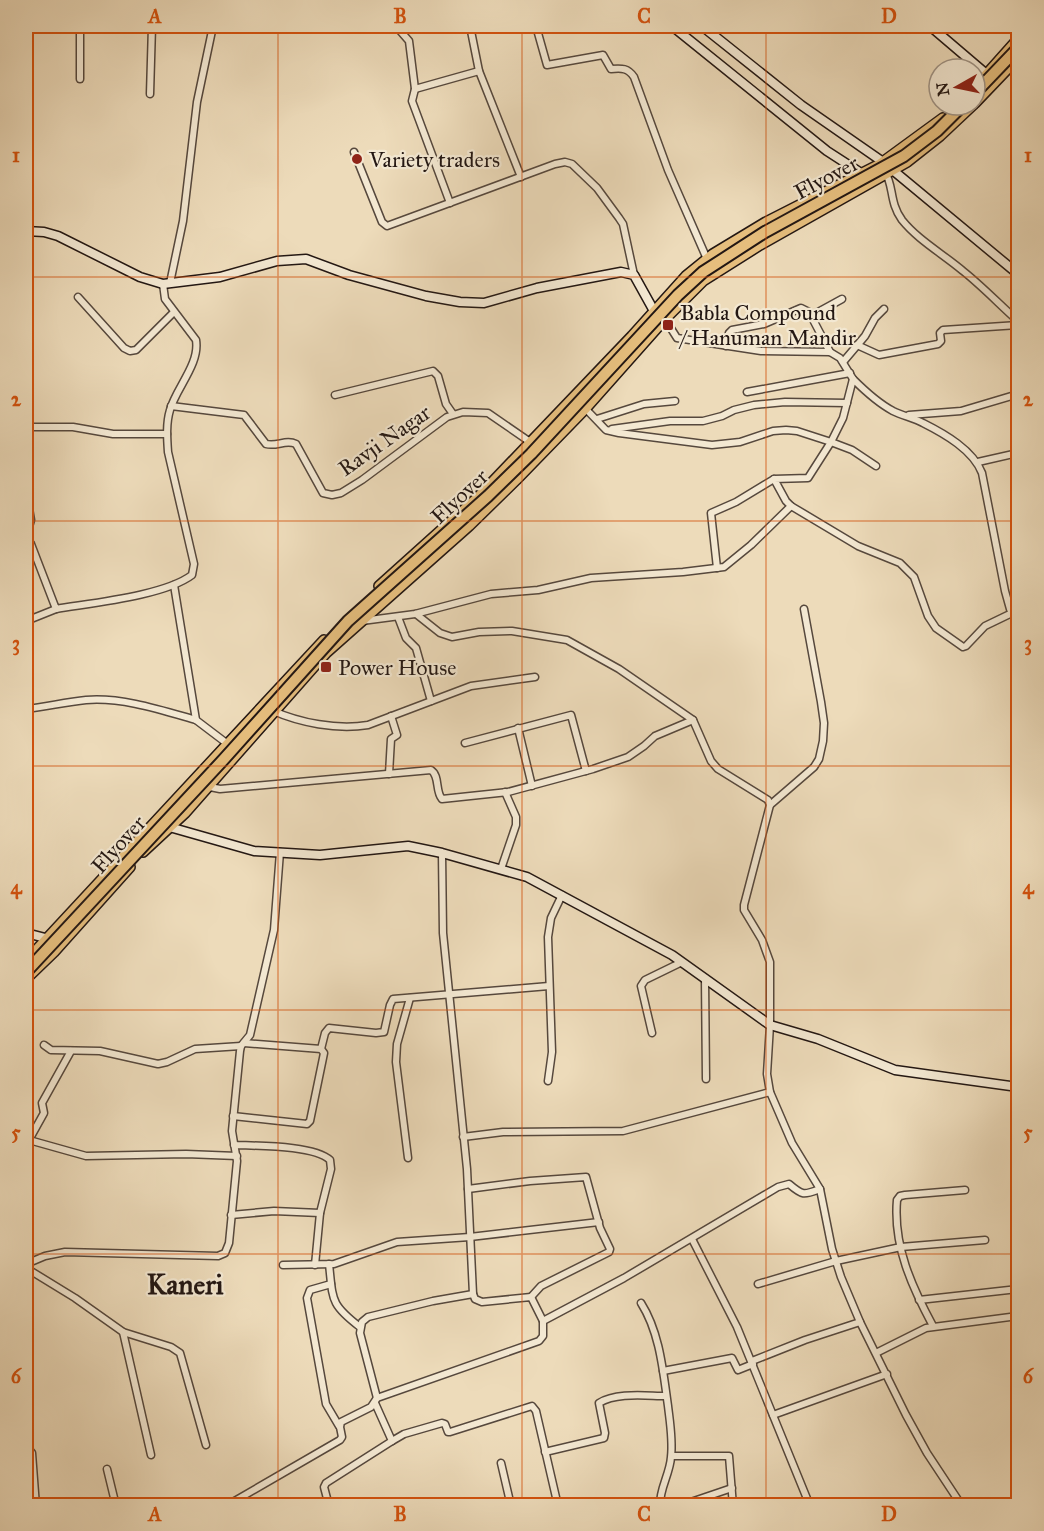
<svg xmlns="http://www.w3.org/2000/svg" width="1044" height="1531" font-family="'IM FELL Great Primer',serif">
<rect width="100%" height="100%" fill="#eddbba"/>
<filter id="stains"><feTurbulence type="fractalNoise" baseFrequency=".00333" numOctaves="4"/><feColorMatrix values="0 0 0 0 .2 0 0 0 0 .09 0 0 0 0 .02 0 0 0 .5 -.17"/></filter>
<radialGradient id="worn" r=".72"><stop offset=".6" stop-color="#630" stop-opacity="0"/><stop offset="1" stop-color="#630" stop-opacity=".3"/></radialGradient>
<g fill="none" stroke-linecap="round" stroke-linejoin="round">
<g stroke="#56483d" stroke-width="9">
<g id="street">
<polyline points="396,26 409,41 415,89 412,101 450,203"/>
<polyline points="470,26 479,71 521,177"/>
<path d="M536,26L547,65L603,55L611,69C622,68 628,68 634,77L668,170L707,259"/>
<polyline points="80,79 80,26"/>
<polyline points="415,89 479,71"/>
<polyline points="150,94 152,26"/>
<polyline points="29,115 29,26"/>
<polyline points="354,152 382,222 387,226 555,164 565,162 572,164 597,188 619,218 623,224 634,275"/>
<path d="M885,172C894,186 889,202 902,220C918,240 943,254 963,271C982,286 1000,305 1018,321"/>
<polyline points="170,283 183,221 197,102 213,26"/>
<polyline points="78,297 124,348 130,351 136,350 174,312"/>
<polyline points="811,316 842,299"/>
<polyline points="665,319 677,338 761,351 830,352 840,358 853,379"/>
<polyline points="857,345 879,355 938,344 941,341 940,333 943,330 1018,325"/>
<polyline points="726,346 729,333 732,330 764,324 801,308 809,312 830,352"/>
<polyline points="843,362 865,336 875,318 884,309"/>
<polyline points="747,392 850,373"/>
<polyline points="335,395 433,371 438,376 446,404 453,414"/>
<path d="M171,406L244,415L266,444C277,447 286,439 296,444L323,493L332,495L341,493L362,480L447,417L463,412L488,413L533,444"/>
<polyline points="909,415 961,411 1018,394"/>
<polyline points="597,419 644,404 675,401"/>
<polyline points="26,427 73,427 113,434 167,434"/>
<polyline points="612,429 670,421 703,421 722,416 734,410 754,405 785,402 847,403"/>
<polyline points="978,462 1018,453"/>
<path d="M876,466L852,450L831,442L843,418L853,379C865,391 878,403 893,411C903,416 914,418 923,423C945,434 973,450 982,473L1005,591L1010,609L1018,624"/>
<polyline points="26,491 31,520 26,537"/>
<polyline points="791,506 858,546 900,563 914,577 928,616 936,628 963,647 966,646 985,626 1012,613"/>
<path d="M26,538L31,544L56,609C91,603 164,596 192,575L194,564L168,452C167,438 166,423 170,410C176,388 200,364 196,340L165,299L163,284"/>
<polyline points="717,568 711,513 736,502 774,479"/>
<polyline points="174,585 196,720 229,745"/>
<polyline points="804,609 821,702 824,723 823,741 819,759 814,767 770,805 744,905 744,910 762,940 770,962 770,1025 767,1074 770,1092 792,1143 820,1189 832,1249 841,1277 860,1322 906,1415 927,1453 962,1506"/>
<polyline points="416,614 440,633 452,637 479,632 512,631 567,640 619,669 693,720 711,761 718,769 768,800 770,805"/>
<polyline points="398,617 406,638 416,648 431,701"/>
<polyline points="26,621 56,609"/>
<polyline points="362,621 415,614 491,594 538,590 591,578 683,572 724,567 751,545 791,506 786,501 774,479 808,478 831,442 797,431 786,430 773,431 740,442 712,445 619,433 606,430 583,406"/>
<path d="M26,709C46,707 65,702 86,700C122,697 161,710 196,720"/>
<path d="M271,710C300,723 337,730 368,725L471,686L535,677"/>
<polyline points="518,728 532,786"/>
<polyline points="465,743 571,715 586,771"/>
<polyline points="389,774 391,739 397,735 391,716"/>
<path d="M205,786L220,789L431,770C440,776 435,791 442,799L508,792L593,769L628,757L644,746L655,736L693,720"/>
<polyline points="442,853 443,933 467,1169 473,1294"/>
<polyline points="501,869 516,825 516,817 505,792"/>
<polyline points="705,978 706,1079"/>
<polyline points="652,1033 641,986 645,980 682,962"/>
<polyline points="44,1045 51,1050 100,1051 158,1064 167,1062 195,1049 241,1046"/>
<polyline points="321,1049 325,1033 329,1028 376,1033 384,1032 390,1005 393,999 549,986"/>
<polyline points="548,1081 552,1052 548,937 551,918 562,895"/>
<polyline points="233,1116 307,1124 310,1121 323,1058 324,1053 321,1049 244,1043"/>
<polyline points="463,1137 503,1132 623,1131 770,1092"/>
<polyline points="29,1140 86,1156 186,1154 237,1156"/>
<path d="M234,1145C257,1146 314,1145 330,1160L331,1169L320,1213L315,1265"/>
<polyline points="26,1152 29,1140 44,1113 42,1103 71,1051"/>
<polyline points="408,1158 396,1062 397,1044 410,998"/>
<polyline points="468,1189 530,1181 586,1177 600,1228 610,1249 609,1252 541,1286 531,1297"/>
<polyline points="231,1215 274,1211 320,1213"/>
<polyline points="692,1239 737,1327 810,1506"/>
<polyline points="26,1264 45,1256 65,1252 218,1256 225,1253 229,1243 237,1161 232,1131 240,1051 241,1046 250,1035 274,930 280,852"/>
<path d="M329,1264C333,1300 330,1304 360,1327"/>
<polyline points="283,1265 334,1264 397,1242 470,1237 599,1222"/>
<polyline points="26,1268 75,1298 123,1332 171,1347 180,1353 206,1445"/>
<polyline points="331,1284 310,1290 307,1298 326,1404 339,1426"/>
<polyline points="758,1284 836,1261 901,1247 985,1240"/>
<polyline points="919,1300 1018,1289"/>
<path d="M641,1303C660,1333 663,1371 668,1406C670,1423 673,1440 671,1457C670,1474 659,1489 660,1506"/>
<path d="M933,1326C912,1287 893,1246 897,1200L900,1196L905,1195L965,1190"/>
<polyline points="123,1332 151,1455"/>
<polyline points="876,1353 926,1328 1018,1316"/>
<polyline points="752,1361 805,1340 860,1322"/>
<polyline points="663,1371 732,1358 738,1370 753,1364"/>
<polyline points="377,1398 360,1333 362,1322 368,1317 433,1301 473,1294 475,1299 482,1302 531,1297 543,1321"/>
<polyline points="773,1415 887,1374"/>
<polyline points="392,1441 404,1434 442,1423 445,1424 448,1432 450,1432 532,1406 536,1411 558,1506"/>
<polyline points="26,1446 32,1453 36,1506"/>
<path d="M545,1452L604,1438L605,1433L599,1403C617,1392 646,1396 666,1396"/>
<polyline points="672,1456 729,1456 733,1506"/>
<polyline points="501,1463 511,1506"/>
<polyline points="107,1469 116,1506"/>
<path d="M226,1506L340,1440L342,1437L340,1427L341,1422L371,1407L377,1398L539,1341L543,1336V1321L624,1278L778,1187L789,1184C803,1196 804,1195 820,1189"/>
<polyline points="329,1506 324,1487 326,1483 392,1441 375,1403"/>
<polyline points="679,1506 732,1488"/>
</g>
</g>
<g stroke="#231713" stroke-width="11">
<g id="secondary">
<polyline points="672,26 827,151 861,173"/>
<polyline points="702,26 801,105 883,162 1018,274"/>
<polyline points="930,26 991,78"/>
<polyline points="26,231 44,232 58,236 140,277 163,284 220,277 277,261 306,259 349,275 426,296 460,302 484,303 537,288 621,272 634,275 654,311 659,315"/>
<polyline points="166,826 254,851 320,855 408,846 442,853 527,877 672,955 770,1025 818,1039 895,1070 1018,1087"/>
<polyline points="26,933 53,940"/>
</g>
</g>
<g stroke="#231713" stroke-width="12">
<g id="primary">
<polyline points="985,76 1018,39"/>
<polyline points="975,103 1018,58"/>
<polyline points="379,586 478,497 632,336 686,276 713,254 766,222 880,164 943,118"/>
<polyline points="143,852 185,813 326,653 469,526 516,480 586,408 665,319 703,281 760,245 907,162 940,136 973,105"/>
<polyline points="26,961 324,640"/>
<polyline points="26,979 54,952 130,867"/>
</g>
</g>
<use href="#street" stroke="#f3e8d2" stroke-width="6"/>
<use href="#secondary" stroke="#f3e8d2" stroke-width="8"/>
<use href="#primary" stroke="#e6be7d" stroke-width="9"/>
<g stroke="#231713" stroke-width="14" stroke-linecap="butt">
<g id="highway-bridge">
<polyline points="975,93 1018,48"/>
<polyline points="26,972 224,759 348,621 488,496 531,454 678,295 703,272 765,232 904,156 937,131 963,105"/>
</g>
</g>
<use href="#highway-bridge" stroke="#e6be7d" stroke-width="10"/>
</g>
<path fill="none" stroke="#d4520d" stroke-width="1.5" stroke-opacity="0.55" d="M278,26V1506M522,26V1506M766,26V1506M26,277H1018M26,521H1018M26,766H1018M26,1010H1018M26,1254H1018"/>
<g fill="#8f2418" stroke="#f3e8d2" stroke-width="2">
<circle cx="357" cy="159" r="6"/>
<rect x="662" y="319" width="12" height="12" rx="3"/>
<rect x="320" y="661" width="12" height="12" rx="3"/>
</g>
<g text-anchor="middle" stroke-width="4.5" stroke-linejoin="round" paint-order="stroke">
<g font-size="22" fill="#231713" stroke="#f3e8d2" text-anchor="start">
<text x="369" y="167">Variety traders</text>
<text x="680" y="320">Babla Compound<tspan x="680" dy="25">/ Hanuman Mandir</tspan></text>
<text x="338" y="675">Power House</text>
</g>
<g font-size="22" fill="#231713" stroke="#f3e8d2">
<text transform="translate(826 177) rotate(-28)" y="8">Flyover</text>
<text transform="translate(384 440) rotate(-35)" y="8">Ravji Nagar</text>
<text transform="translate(459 496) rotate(-43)" y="8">Flyover</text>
<text transform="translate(118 844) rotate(-48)" y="8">Flyover</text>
</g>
<g font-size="28" font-weight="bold" fill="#231713" stroke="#f3e8d2">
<text x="185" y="1294">Kaneri</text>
</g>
</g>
<rect width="1044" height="1531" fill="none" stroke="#eddbba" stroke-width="66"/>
<g transform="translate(957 87) rotate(261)"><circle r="28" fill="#f3e8d2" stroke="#a09486" stroke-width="1.5"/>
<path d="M0-4.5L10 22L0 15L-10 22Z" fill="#8f2418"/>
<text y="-9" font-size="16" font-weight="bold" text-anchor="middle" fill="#231713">N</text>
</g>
<rect x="33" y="33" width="978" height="1465" fill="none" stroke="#d4520d" stroke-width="2"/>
<g font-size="20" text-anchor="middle" font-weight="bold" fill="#d4520d">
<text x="155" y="23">A</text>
<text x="400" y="23">B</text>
<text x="644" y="23">C</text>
<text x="889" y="23">D</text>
<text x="16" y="162">1</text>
<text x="1028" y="162">1</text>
<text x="16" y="406">2</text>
<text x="1028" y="406">2</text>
<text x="16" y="650">3</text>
<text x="1028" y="650">3</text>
<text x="16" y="894">4</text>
<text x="1028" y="894">4</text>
<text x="16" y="1139">5</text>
<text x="1028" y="1139">5</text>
<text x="16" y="1383">6</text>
<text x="1028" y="1383">6</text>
<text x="155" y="1521">A</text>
<text x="400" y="1521">B</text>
<text x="644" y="1521">C</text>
<text x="889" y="1521">D</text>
</g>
<rect width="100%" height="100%" filter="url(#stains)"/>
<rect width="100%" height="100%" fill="url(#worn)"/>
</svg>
